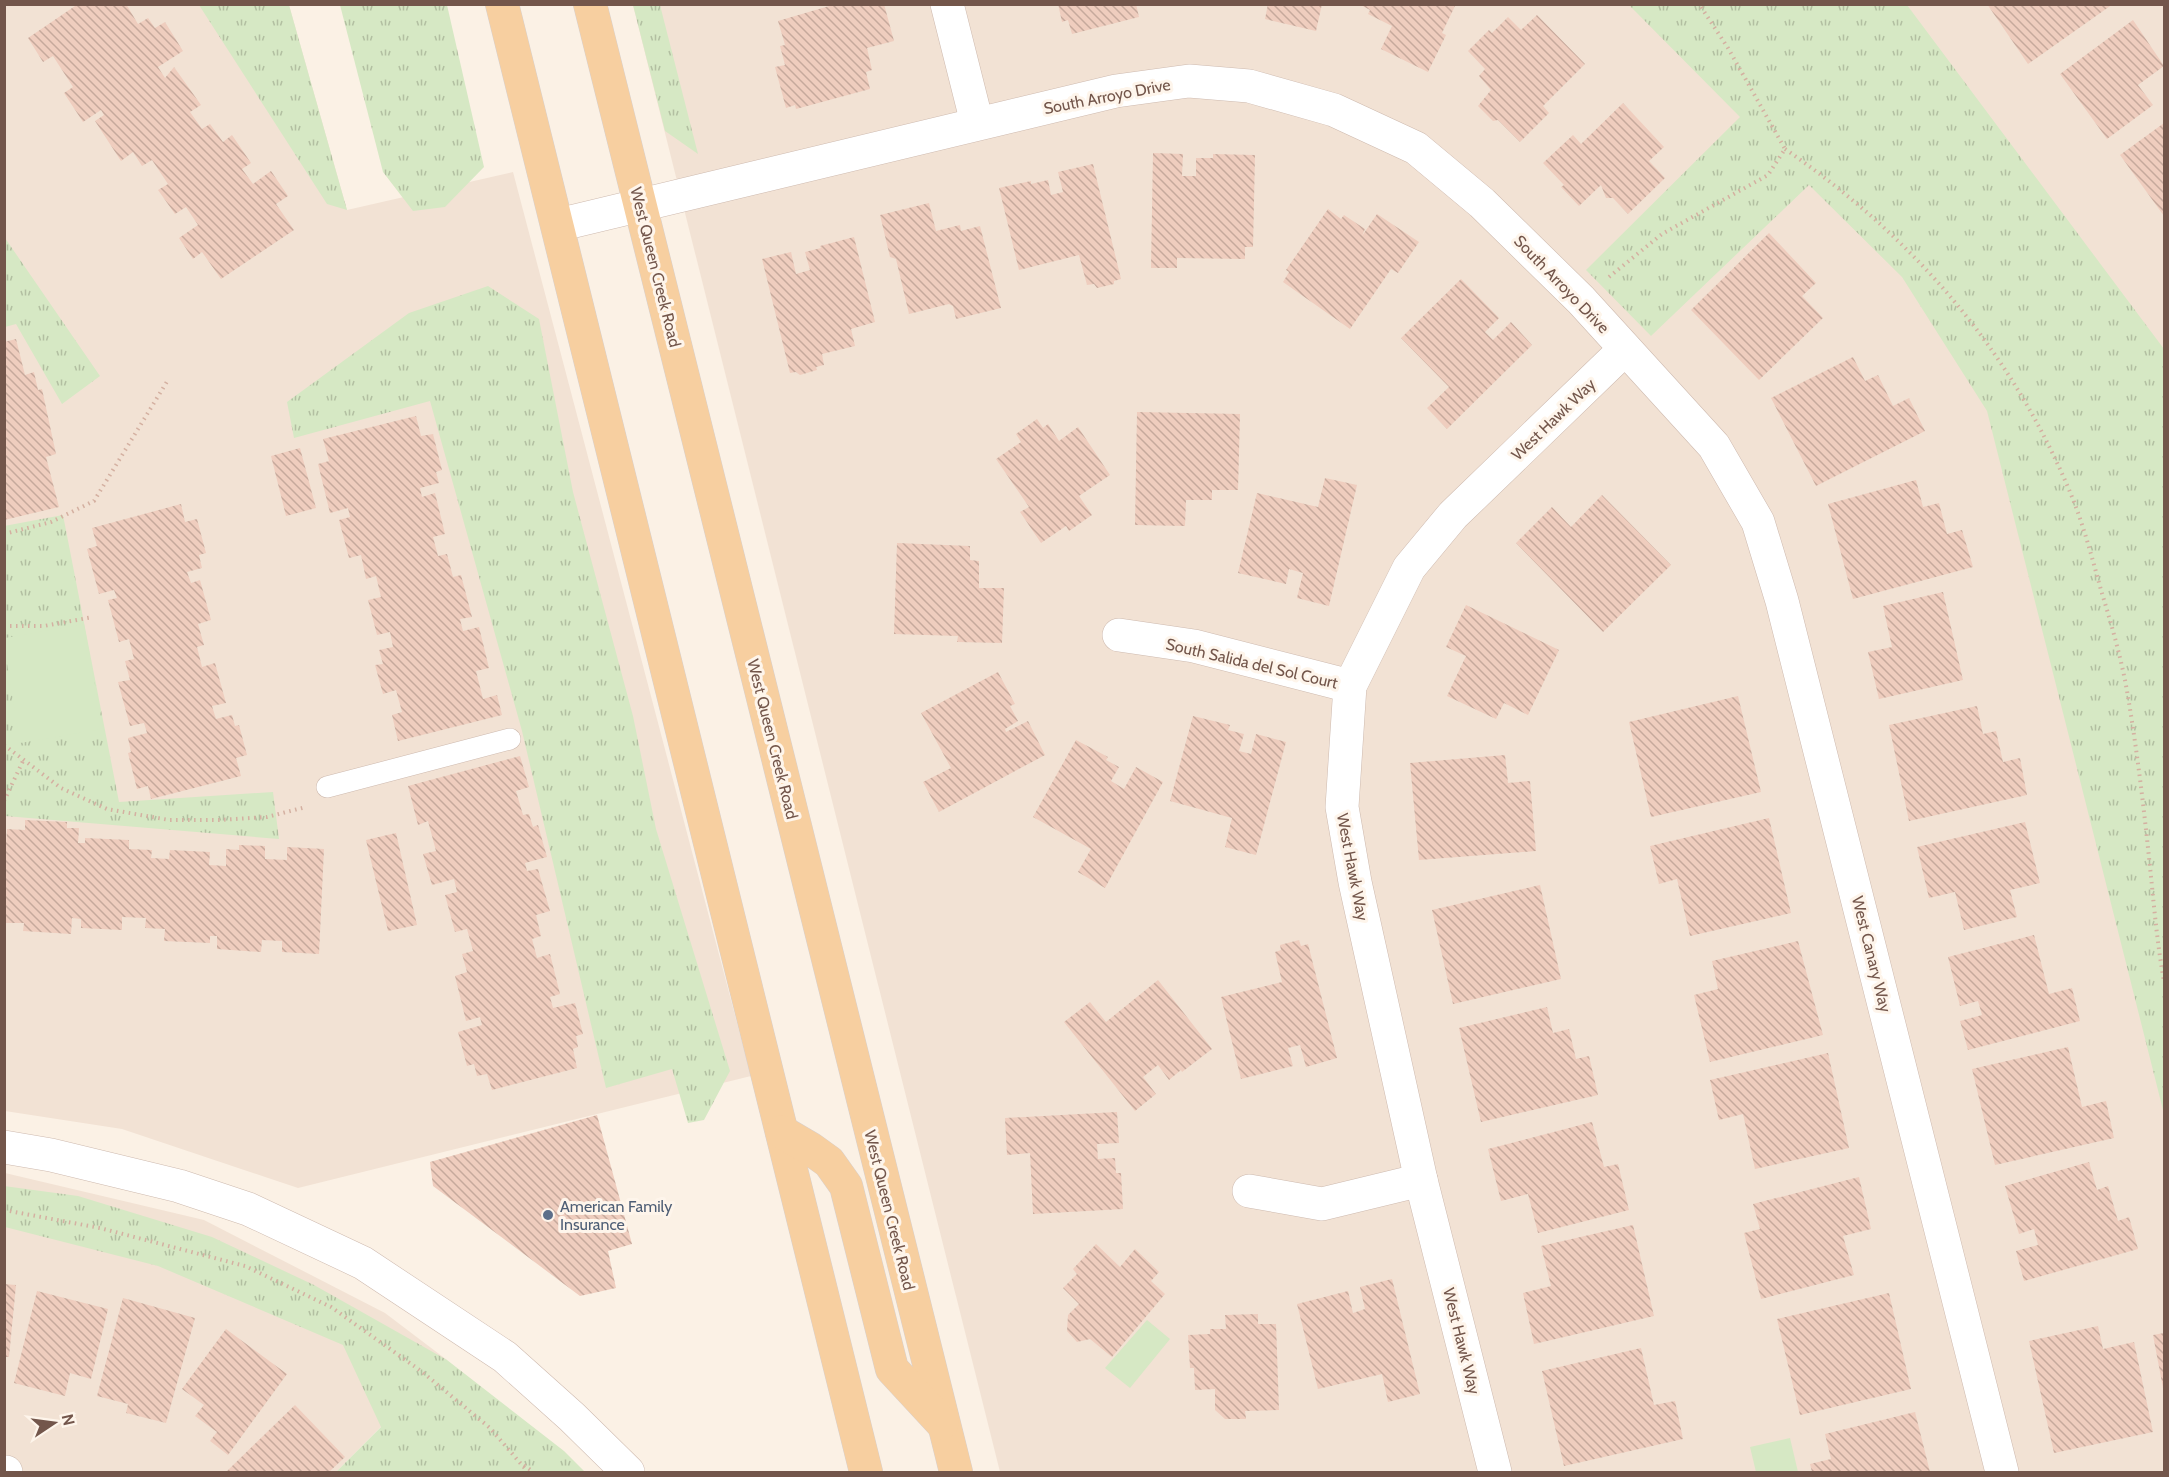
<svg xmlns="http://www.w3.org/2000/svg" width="2169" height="1477" font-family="Cabin,sans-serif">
<defs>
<pattern id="grass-tufts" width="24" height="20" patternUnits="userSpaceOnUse" patternTransform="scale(1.5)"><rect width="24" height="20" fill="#d6e8c4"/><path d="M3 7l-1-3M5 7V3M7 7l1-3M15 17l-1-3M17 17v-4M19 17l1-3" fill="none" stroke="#b2bfa1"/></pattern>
<pattern id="building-back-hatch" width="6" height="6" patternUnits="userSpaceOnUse" patternTransform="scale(1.5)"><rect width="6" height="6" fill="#efcdbe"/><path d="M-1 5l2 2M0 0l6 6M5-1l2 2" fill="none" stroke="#c6a99c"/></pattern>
</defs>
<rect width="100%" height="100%" fill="#fbf1e5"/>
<g fill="#f2e2d4">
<polygon points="4,5 289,5 347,210 513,172 751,1076 298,1188 122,1129 5,1111"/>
<polygon points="633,5 2164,5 2164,1472 1000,1472"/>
<polygon points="5,1173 204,1220 385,1313 447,1360 336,1472 5,1472"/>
</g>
<g fill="url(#grass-tufts)">
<polygon points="199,5 289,5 347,210 327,204"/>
<polygon points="340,5 447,5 484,167 445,207 413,211 383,172"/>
<polygon points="633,5 660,5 698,154 665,131"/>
<polygon points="1629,5 1907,5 2164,349 2164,1114 1987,411 1902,277 1809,185 1651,336 1586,270 1740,117"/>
<polygon points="5,238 100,376 62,404 16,324 5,327"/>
<polygon points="488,286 539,319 573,492 633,716 656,829 730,1071 704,1120 688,1123 672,1069 606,1088 522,731 430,401 294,438 287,402 409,313"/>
<polygon points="63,515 119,802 273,792 279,839 5,816 4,526"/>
<polygon points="4,1186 78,1196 212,1237 314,1285 447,1360 564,1451 585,1472 336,1472 381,1427 343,1345 158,1266 5,1227"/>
</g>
<g fill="#d6e8c4">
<polygon points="84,624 103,729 20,743 5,651 5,638"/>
<polygon points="1147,1320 1170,1339 1130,1388 1105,1368"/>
<polygon points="1790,1438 1798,1472 1756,1472 1750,1447"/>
</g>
<g fill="url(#building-back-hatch)">
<polygon points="78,4 126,4 138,24 148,18 155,28 165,22 183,51 158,67 165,78 174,67 201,105 190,112 202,129 210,124 223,142 232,135 251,163 242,169 253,184 271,171 288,196 276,204 294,230 221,279 202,252 193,259 179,238 198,225 186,207 175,214 158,190 168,184 152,160 142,166 133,152 121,161 95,121 104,115 101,110 83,122 64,93 73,87 53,56 43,62 28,38"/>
<polygon points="836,4 884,4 894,41 867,48 872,70 866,72 870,89 796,109 795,105 786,108 775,67 785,65 780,46 785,45 778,21"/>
<polygon points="1058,4 1136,4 1139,17 1072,34 1068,20 1062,22"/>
<polygon points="1268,4 1322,4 1316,31 1265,19"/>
<polygon points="1359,4 1456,4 1442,33 1446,35 1428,72 1381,49 1392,26 1368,14 1370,10"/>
<polygon points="1987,4 2113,4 2028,64"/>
<polygon points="1537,15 1585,64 1543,106 1549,113 1520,142 1498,120 1493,121 1478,106 1491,90 1479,76 1485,69 1468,51 1489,30 1492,33 1508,17 1521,30"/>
<polygon points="2133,20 2164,66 2138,85 2153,105 2107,139 2060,74"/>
<polygon points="1623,103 1664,147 1649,161 1665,178 1628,214 1613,198 1606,198 1601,185 1579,206 1561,187 1564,185 1543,163 1573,135 1581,144"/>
<polygon points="2164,123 2164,216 2120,155"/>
<polygon points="1153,153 1183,154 1182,176 1196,176 1196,158 1213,158 1213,154 1255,155 1253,247 1245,247 1245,259 1177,258 1177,268 1151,268"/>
<polygon points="1093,164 1121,279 1114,281 1114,284 1097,288 1094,284 1087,285 1079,255 1019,270 999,188 1031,181 1031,184 1048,180 1051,195 1063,192 1058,172"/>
<polygon points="929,203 936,231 960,225 961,231 980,226 1001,308 956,319 953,306 949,304 909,314 896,259 890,257 880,215"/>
<polygon points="1328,209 1341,219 1344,215 1365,229 1362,236 1377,214 1419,242 1398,273 1391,269 1350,329 1283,282 1289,272 1286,270"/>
<polygon points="1769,233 1816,283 1802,296 1823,318 1759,380 1691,310"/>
<polygon points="854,237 875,322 851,329 855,346 822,354 824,365 816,367 817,370 800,375 796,372 790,373 762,259 791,252 796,274 810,270 805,252 821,248 820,246"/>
<polygon points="1461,279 1499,318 1485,332 1493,340 1511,322 1532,345 1447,429 1427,408 1449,387 1401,338"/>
<polygon points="16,339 25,375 34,372 38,390 42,389 56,454 46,457 59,507 4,520 4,342"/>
<polygon points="1853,357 1865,381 1878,375 1893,406 1909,398 1925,431 1816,486 1771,398"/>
<polygon points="1137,412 1240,414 1238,490 1212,490 1212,500 1186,500 1185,526 1135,525"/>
<polygon points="416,416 421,436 433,434 442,470 436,472 439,483 420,488 422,497 435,493 445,534 433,537 438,556 447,554 453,577 461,575 472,617 460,619 463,631 479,627 489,668 476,671 483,699 497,695 502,715 398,741 392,715 402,712 396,690 383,694 375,665 383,664 379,650 393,647 390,632 377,635 368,600 381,597 376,576 366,579 361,555 349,558 339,520 350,517 348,508 330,513 318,464 329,461 323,439"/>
<polygon points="1037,419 1043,428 1048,424 1059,441 1078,427 1110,475 1079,496 1092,515 1069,531 1066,526 1041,543 1020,512 1029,507 996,459 1021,442 1016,434"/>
<polygon points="300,448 316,508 286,516 271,456"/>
<polygon points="1325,478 1357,485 1329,606 1297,598 1303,573 1289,569 1286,584 1238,573 1257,493 1318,507"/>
<polygon points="1916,480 1923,507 1939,503 1947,534 1962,530 1973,567 1853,599 1828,504"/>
<polygon points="1602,495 1671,565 1603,632 1516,543 1552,507 1571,527"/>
<polygon points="181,504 185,522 197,519 206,553 199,555 202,568 187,572 191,583 200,580 211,620 198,624 204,645 197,647 202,667 215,663 226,703 212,706 216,719 232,715 235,726 239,725 247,755 236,758 241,776 151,799 148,786 137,789 128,753 131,752 128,738 147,733 144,723 130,726 118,682 130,680 125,661 134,659 129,639 119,642 108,600 117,598 114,590 99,594 87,549 97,546 92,528"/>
<polygon points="897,543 970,546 970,560 979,561 979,588 1004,588 1002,643 957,642 958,636 894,634"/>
<polygon points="1943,592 1963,680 1879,699 1868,652 1892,647 1883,606"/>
<polygon points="1466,605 1559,650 1528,715 1504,703 1496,719 1447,696 1466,656 1446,647"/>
<polygon points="998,672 1015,704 1010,706 1018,721 1005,729 1006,732 1028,721 1045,755 939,812 923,782 951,768 921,713"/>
<polygon points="1738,696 1761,792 1651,817 1629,722"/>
<polygon points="1977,706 1983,734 1996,731 2003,762 2020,758 2027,795 1909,821 1889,725"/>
<polygon points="1193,716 1230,725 1228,730 1244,734 1239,751 1251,754 1256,734 1286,742 1256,855 1225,847 1232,818 1170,801"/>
<polygon points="1076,740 1108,757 1106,760 1119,767 1111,781 1124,789 1136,767 1163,782 1105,888 1078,872 1091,849 1033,817"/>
<polygon points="1505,755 1508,783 1530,781 1536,851 1419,860 1410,763"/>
<polygon points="520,756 529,787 516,791 523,815 529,814 533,827 538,825 547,857 525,863 527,871 538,869 550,911 536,915 541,936 532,939 537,958 550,954 560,994 550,997 553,1008 575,1003 583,1034 576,1036 578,1047 573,1049 577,1068 492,1090 487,1074 477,1076 474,1064 467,1066 458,1032 482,1025 480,1017 466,1021 455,976 467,972 462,954 473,951 467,929 455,932 445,895 457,892 454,879 432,885 423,854 436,851 428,821 418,825 408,786"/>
<polygon points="1769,818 1791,913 1690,936 1677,879 1659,884 1650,846"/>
<polygon points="25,820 67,822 67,828 79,828 78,843 85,843 85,838 129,840 129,849 152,850 151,858 169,859 170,850 210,852 209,865 226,866 226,849 239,850 239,845 265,846 265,859 287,860 287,847 324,849 319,954 282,952 282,941 262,940 261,952 217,949 217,936 210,936 210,943 164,941 165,929 145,928 146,918 122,917 122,930 81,928 81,919 72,918 71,934 23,931 24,923 4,923 4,873 7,829 25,830"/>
<polygon points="2025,822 2040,883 2010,890 2017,917 1964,930 1955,892 1929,898 1917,847"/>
<polygon points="396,833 417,925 388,931 366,840"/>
<polygon points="1540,885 1561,979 1453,1004 1432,910"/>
<polygon points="2034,935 2049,994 2072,988 2080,1021 1968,1050 1960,1021 1982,1015 1978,1001 1960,1006 1948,957"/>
<polygon points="1299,940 1301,946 1308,944 1337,1058 1306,1067 1300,1045 1288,1048 1293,1066 1241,1079 1221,997 1282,982 1275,952 1281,950 1280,945"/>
<polygon points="1798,941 1823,1035 1710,1062 1694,995 1718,989 1712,961"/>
<polygon points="1158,980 1212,1049 1182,1072 1181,1070 1169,1080 1158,1065 1143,1077 1156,1094 1135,1111 1064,1022 1090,1002 1106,1022"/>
<polygon points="1547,1007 1553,1033 1569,1029 1576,1059 1589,1056 1598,1095 1481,1122 1459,1028"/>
<polygon points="2068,1047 2082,1107 2106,1101 2114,1138 1995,1165 1972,1069"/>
<polygon points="1828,1053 1849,1148 1755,1169 1743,1114 1719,1120 1710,1080"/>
<polygon points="1117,1112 1119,1143 1097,1144 1098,1159 1115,1158 1116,1173 1121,1173 1123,1209 1033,1214 1030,1153 1007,1155 1005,1118"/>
<polygon points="597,1115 632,1244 608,1251 616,1288 580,1296 433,1186 430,1162"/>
<polygon points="1592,1122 1604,1167 1618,1164 1629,1210 1538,1233 1528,1194 1501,1201 1488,1149"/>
<polygon points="2089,1162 2097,1190 2108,1186 2118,1221 2129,1217 2138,1249 2024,1281 2016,1251 2038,1245 2034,1229 2019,1234 2005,1186"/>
<polygon points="1859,1177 1871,1229 1843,1236 1854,1275 1761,1299 1744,1233 1760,1229 1753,1204"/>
<polygon points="1633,1225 1654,1316 1534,1344 1523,1293 1551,1286 1541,1246"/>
<polygon points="1096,1244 1120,1267 1135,1249 1159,1272 1151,1281 1165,1294 1112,1357 1090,1339 1077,1342 1067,1331 1068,1315 1079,1304 1063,1288 1077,1274 1073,1269"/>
<polygon points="1392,1279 1420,1394 1388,1402 1382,1374 1318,1389 1297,1304 1348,1291 1353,1313 1365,1309 1360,1287"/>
<polygon points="4,1284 16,1285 9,1357 4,1357"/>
<polygon points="37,1291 108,1309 91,1379 70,1373 65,1396 14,1383"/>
<polygon points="1889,1293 1911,1389 1800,1415 1777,1319"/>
<polygon points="123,1298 195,1318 166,1423 126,1413 128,1404 97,1396"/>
<polygon points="1258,1314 1258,1324 1276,1324 1279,1410 1245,1411 1246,1419 1225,1419 1215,1410 1215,1389 1195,1390 1194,1368 1190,1368 1188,1335 1210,1334 1210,1329 1226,1329 1225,1315"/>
<polygon points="2098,1326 2103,1349 2134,1342 2153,1432 2054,1453 2029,1341"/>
<polygon points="226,1329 287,1374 228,1455 210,1441 217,1432 195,1416 204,1405 182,1389"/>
<polygon points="2164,1333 2164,1388 2163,1388 2153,1335"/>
<polygon points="1641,1348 1654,1405 1675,1401 1683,1439 1564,1466 1542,1371"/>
<polygon points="295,1405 345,1457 329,1472 226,1472"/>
<polygon points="1915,1412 1930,1472 1812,1472 1810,1464 1831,1459 1825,1434"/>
</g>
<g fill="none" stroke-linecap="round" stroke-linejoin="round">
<g stroke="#cebaaf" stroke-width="22">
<polyline id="service" points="327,787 510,739"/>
</g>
<g stroke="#cebaaf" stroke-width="34">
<g id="minor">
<polyline points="947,4 977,123"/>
<polyline points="558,225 1116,91 1189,81 1249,86 1334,110 1416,148 1482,203 1581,300 1714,446 1758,522 1782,601 2002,1472"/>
<polyline points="1119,635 1194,646 1350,686"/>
<polyline points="1249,1191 1322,1204 1421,1180"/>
<polyline points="4,1472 6,1472"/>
<polyline points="1495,1472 1421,1180 1355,882 1342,807 1350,686 1409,568 1453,515 1625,349"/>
</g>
</g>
<g stroke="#cebaaf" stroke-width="34">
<polyline id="tertiary" points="4,1147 51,1155 179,1186 248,1209 363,1263 505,1357 572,1417 628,1472"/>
</g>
<g stroke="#d8d0cd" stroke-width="34">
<g id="primary">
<polyline points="502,4 866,1472"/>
<polyline points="590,4 956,1472"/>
<polyline points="782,1132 811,1149 829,1162 846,1186 892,1369 942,1423"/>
</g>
</g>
<g stroke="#d4b0a1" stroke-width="4" stroke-dasharray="1.5 4.5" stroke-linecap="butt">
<path d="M1785,149C1910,235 2007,345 2067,485C2082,519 2091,554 2101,590C2111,623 2121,657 2127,691C2137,749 2144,809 2150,867C2154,905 2157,943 2164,981"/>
<polyline points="1609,277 1662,234 1768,175 1785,149 1728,48 1699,4"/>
<polyline points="4,534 51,522 94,501 168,380"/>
<polyline points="4,626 44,626 93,617"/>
<polyline points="4,745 61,788 107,809 169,820 219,820 267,817 306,807"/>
<polyline points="4,801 23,761"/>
<polyline points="4,1210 100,1228 245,1266 331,1307 421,1371 490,1428 528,1472"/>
<polyline points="524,1465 533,1472"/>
</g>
<use href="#service" stroke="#fff" stroke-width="21"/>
<use href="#minor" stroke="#fff" stroke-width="33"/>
<use href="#tertiary" stroke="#fff" stroke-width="33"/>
<use href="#primary" stroke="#f7cfa0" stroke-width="33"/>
</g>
<circle fill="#5c6f8a" stroke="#fef5eb" stroke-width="2" cx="548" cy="1215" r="6"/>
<g text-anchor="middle" stroke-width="6" stroke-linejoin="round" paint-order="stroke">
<g font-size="16" fill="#73564b" stroke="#fef5eb">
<text transform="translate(1107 96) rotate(-11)" y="6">South Arroyo Drive</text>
<text transform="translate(656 267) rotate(76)" y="6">West Queen Creek Road</text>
<text transform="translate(1562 284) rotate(46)" y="6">South Arroyo Drive</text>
<text transform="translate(1553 419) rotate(-44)" y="6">West Hawk Way</text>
<text transform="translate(1252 663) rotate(13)" y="6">South Salida del Sol Court</text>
<text transform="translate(773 739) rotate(76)" y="6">West Queen Creek Road</text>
<text transform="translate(1353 867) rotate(79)" y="6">West Hawk Way</text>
<text transform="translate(1872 954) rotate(76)" y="6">West Canary Way</text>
<text transform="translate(890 1210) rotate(76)" y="6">West Queen Creek Road</text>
<text transform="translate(1462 1341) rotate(76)" y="6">West Hawk Way</text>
</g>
<g font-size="16" fill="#4e5e75" stroke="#fef5eb" text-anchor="start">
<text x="560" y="1212">American Family<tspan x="560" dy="18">Insurance</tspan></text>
</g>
</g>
<rect width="2169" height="1477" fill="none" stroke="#73564b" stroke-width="12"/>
<g transform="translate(54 1423) rotate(77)" stroke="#fef5eb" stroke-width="4.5" paint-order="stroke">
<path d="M0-4.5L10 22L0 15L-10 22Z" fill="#73564b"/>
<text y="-9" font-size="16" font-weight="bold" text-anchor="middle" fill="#73564b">N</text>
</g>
</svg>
